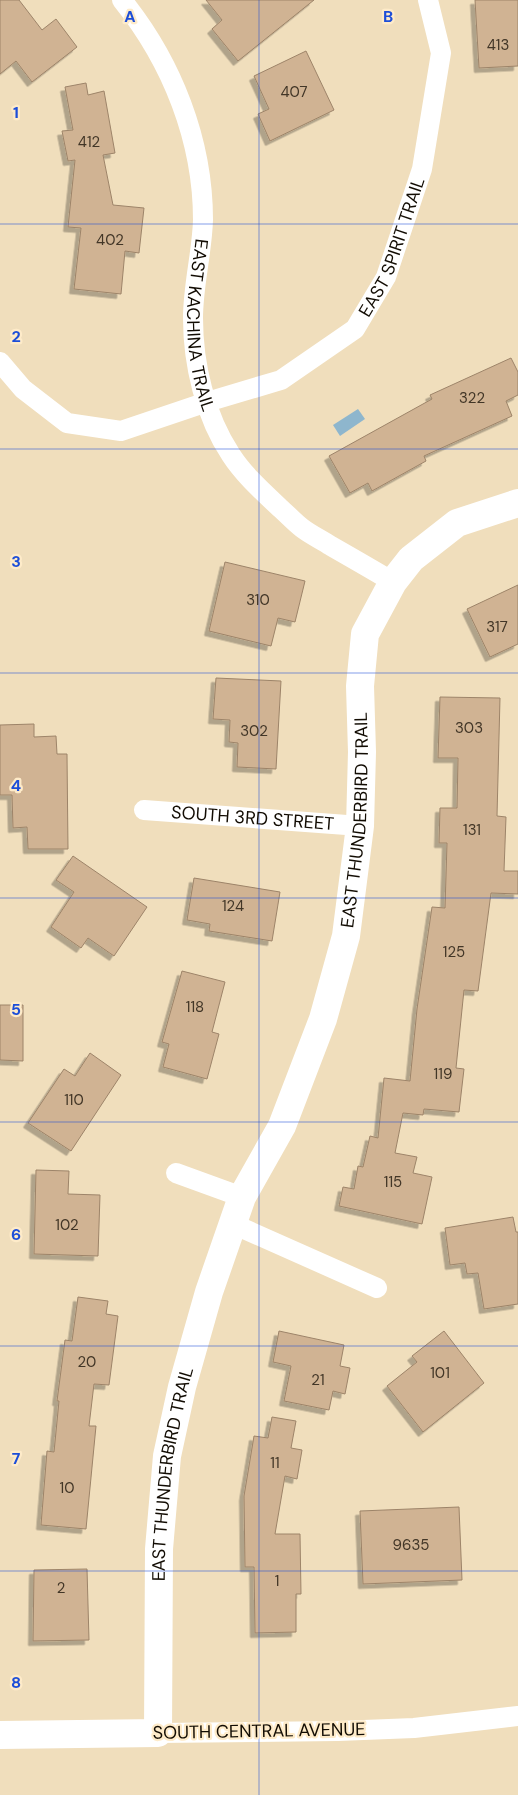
<svg xmlns="http://www.w3.org/2000/svg" width="518" height="1795" font-family="'DM Sans',sans-serif">
<defs>
<filter id="shadow"><feDropShadow dx="-4.5" dy="4.5" stdDeviation="0" flood-color="#0004"/></filter>
</defs>
<rect width="100%" height="100%" fill="#f0debc"/>
<polygon fill="#8eb6cd" points="358,409 365,419 340,436 333,425"/>
<g fill="#d0b393" stroke="#9d8469" filter="url(#shadow)">
<polygon points="0,0 19,0 42,30 56,19 77,47 32,82 16,61 0,74"/>
<polygon points="206,0 314,0 238,61 212,29 222,20"/>
<polygon points="475,0 518,0 518,66 479,68"/>
<polygon points="306,51 334,110 270,141 258,114 269,109 254,76"/>
<polygon points="86,83 88,95 104,91 115,153 103,155 113,205 144,208 139,253 125,251 121,294 74,289 81,228 68,227 75,160 68,161 62,131 73,130 65,87"/>
<polygon points="511,358 518,372 518,395 506,401 512,416 424,456 426,461 372,491 368,483 350,493 329,456 432,399 430,395"/>
<polygon points="225,562 305,581 295,622 278,618 271,646 209,631"/>
<polygon points="518,585 518,644 490,657 467,609"/>
<polygon points="216,678 281,681 276,769 237,767 238,743 229,742 230,720 213,719"/>
<polygon points="440,697 500,698 497,816 506,817 504,871 518,871 518,894 491,893 478,991 464,990 456,1068 464,1069 459,1112 424,1109 423,1115 403,1113 395,1153 417,1157 413,1173 432,1177 422,1224 339,1206 343,1187 354,1189 358,1166 363,1167 370,1136 378,1138 384,1078 410,1081 417,1009 432,907 445,908 447,843 439,843 440,808 457,808 458,758 438,758"/>
<polygon points="34,724 34,737 56,736 57,754 67,754 68,849 28,849 27,827 13,828 12,795 0,795 0,725"/>
<polygon points="73,856 147,907 114,956 88,938 81,948 51,927 74,892 56,880"/>
<polygon points="194,878 280,892 272,941 209,931 210,924 187,920"/>
<polygon points="182,971 225,982 212,1032 219,1034 207,1079 163,1067 169,1044 162,1042"/>
<polygon points="0,1005 23,1005 23,1061 0,1060"/>
<polygon points="90,1053 121,1075 71,1151 28,1123 64,1069 75,1076"/>
<polygon points="36,1170 69,1171 68,1194 100,1195 98,1256 34,1254"/>
<polygon points="513,1217 516,1232 518,1232 518,1304 484,1309 478,1273 467,1274 465,1263 450,1265 445,1228"/>
<polygon points="78,1297 108,1301 106,1314 118,1316 109,1385 94,1384 89,1426 96,1426 86,1529 41,1525 47,1451 54,1452 59,1401 57,1401 65,1340 72,1341"/>
<polygon points="279,1331 344,1345 340,1366 350,1368 345,1394 333,1391 329,1410 284,1401 291,1366 273,1362"/>
<polygon points="444,1331 484,1383 423,1432 387,1386 417,1362 412,1356"/>
<polygon points="272,1417 296,1421 291,1448 302,1450 297,1479 285,1476 275,1534 300,1534 301,1594 296,1594 296,1632 255,1633 254,1567 245,1567 244,1496 254,1436 268,1438"/>
<polygon points="459,1507 462,1580 363,1584 360,1511"/>
<polygon points="87,1569 89,1640 33,1641 34,1570"/>
</g>
<g fill="none" stroke-linecap="round" stroke-linejoin="round">
<g stroke="#fff" stroke-width="20">
<path id="s1" d="M122,0C172,62 203,140 203,220C202,253 193,285 193,318C193,364 205,416 231,455C244,475 262,491 280,508C287,514 294,522 302,528C311,535 322,540 331,546C352,558 373,570 393,582"/>
<path id="s2" d="M0,362L23,389L67,423L121,431L207,402L281,380L355,329L386,277L422,169L441,53L428,0"/>
<path id="s3" d="M144,810L360,826"/>
<polyline points="176,1173 242,1197"/>
<polyline points="233,1224 377,1288"/>
<polyline points="158,1733 338,1731 414,1728 518,1716"/>
</g>
<path stroke="#fff" stroke-width="28" id="s4" d="M0,1735L158,1733L159,1549L167,1456L182,1387L209,1292L242,1197L282,1126L323,1019L346,936L360,826L362,752L360,686L365,634L393,582L411,559L457,523L518,503"/>
</g>
<path fill="none" stroke="#1d4ed8" stroke-width="1" stroke-opacity="0.55" d="M259,0V1795M0,224H518M0,449H518M0,673H518M0,898H518M0,1122H518M0,1346H518M0,1571H518"/>
<g text-anchor="middle" stroke-width="4.5" stroke-linejoin="round" paint-order="stroke">
<g font-size="15" fill="#423627">
<text x="498" y="50">413</text>
<text x="294" y="97">407</text>
<text x="89" y="147">412</text>
<text x="110" y="245">402</text>
<text x="472" y="403">322</text>
<text x="258" y="605">310</text>
<text x="497" y="632">317</text>
<text x="469" y="733">303</text>
<text x="254" y="736">302</text>
<text x="472" y="835">131</text>
<text x="233" y="911">124</text>
<text x="454" y="957">125</text>
<text x="195" y="1012">118</text>
<text x="443" y="1079">119</text>
<text x="74" y="1105">110</text>
<text x="393" y="1187">115</text>
<text x="67" y="1230">102</text>
<text x="87" y="1367">20</text>
<text x="440" y="1378">101</text>
<text x="318" y="1385">21</text>
<text x="275" y="1468">11</text>
<text x="67" y="1493">10</text>
<text x="411" y="1550">9635</text>
<text x="277" y="1586">1</text>
<text x="61" y="1593">2</text>
</g>
<g font-size="18" fill="#120c03" stroke="#feebc9">
<text dy="6" stroke="none"><textPath href="#s2" startOffset="494">EAST SPIRIT TRAIL</textPath></text>
<text dy="6" stroke="none"><textPath href="#s1" startOffset="345">EAST KACHINA TRAIL</textPath></text>
<text dy="6" stroke="none"><textPath href="#s3" startOffset="109">SOUTH 3RD STREET</textPath></text>
<text dy="6" stroke="none"><textPath href="#s4" startOffset="1104">EAST THUNDERBIRD TRAIL</textPath></text>
<text dy="6" stroke="none"><textPath href="#s4" startOffset="418">EAST THUNDERBIRD TRAIL</textPath></text>
<text transform="translate(259 1731) rotate(-1)" y="6">SOUTH CENTRAL AVENUE</text>
</g>
</g>
<g font-size="16" text-anchor="middle" font-weight="bold" fill="#1d4ed8" stroke="#feebc9" stroke-width="4.5" stroke-linejoin="round" paint-order="stroke">
<text x="130" y="22">A</text>
<text x="388" y="22">B</text>
<text x="16" y="118">1</text>
<text x="16" y="342">2</text>
<text x="16" y="567">3</text>
<text x="16" y="791">4</text>
<text x="16" y="1015">5</text>
<text x="16" y="1240">6</text>
<text x="16" y="1464">7</text>
<text x="16" y="1688">8</text>
</g>
</svg>
